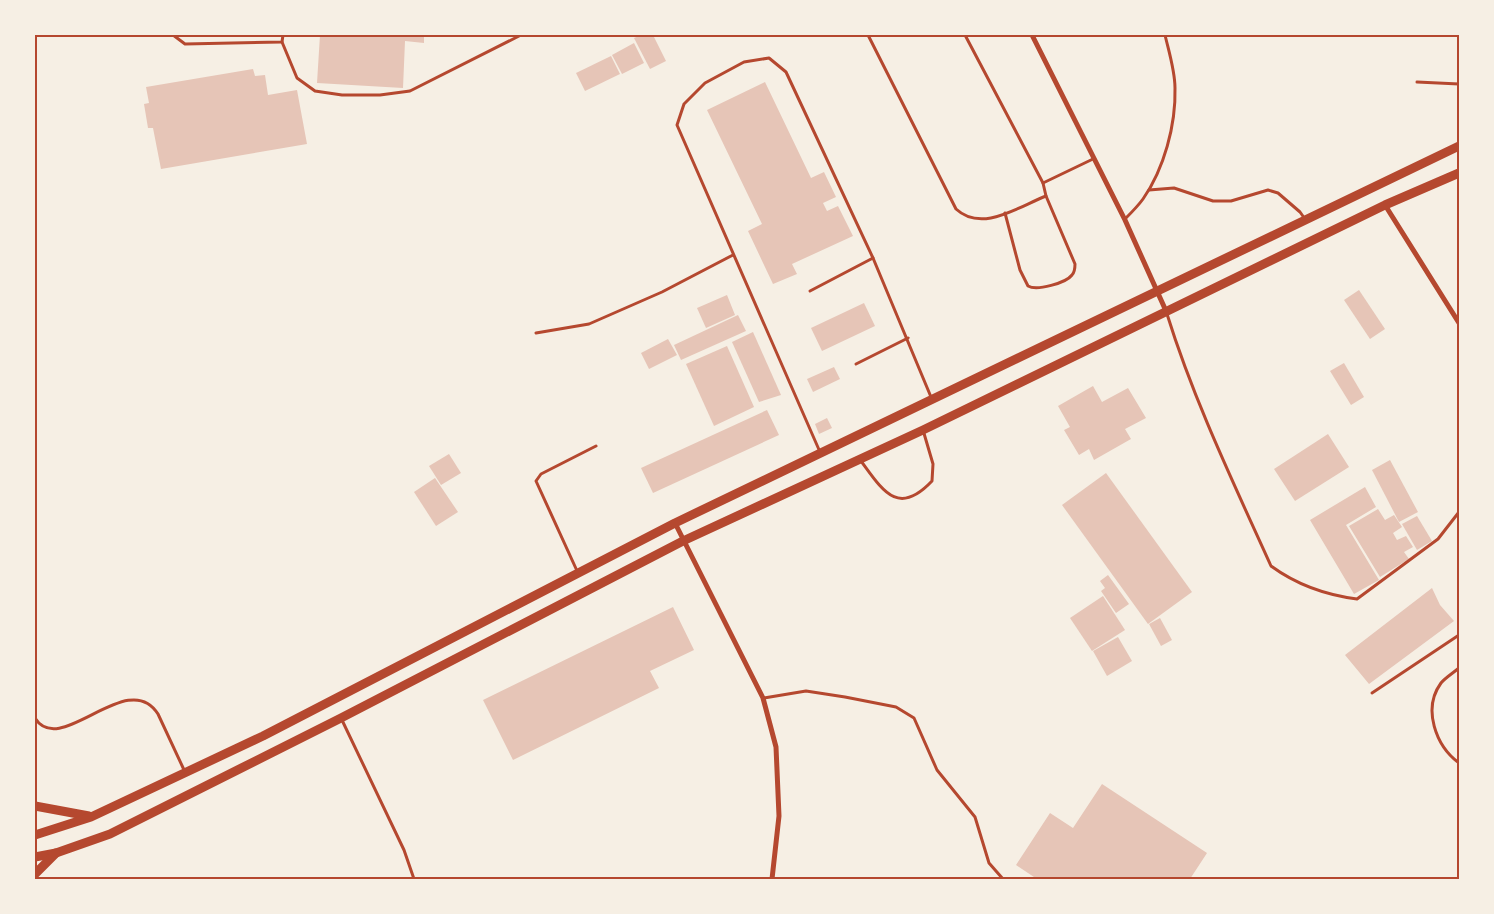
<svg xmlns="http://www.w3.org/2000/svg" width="1494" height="914" font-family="'Public Sans',sans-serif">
<rect width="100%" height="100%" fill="#f6efe4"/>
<g fill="#e6c5b7">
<polygon points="320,35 424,35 424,43 405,41 403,88 317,83"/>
<polygon points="641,35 653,35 666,61 650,69 634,38"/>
<polygon points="634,43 644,63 622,74 612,55"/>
<polygon points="611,56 620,74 585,91 576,73"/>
<polygon points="253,69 255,76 265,75 268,95 297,90 307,144 161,169 153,128 148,128 144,104 149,103 146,87"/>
<polygon points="765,82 811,178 824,172 836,197 823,203 827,211 838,206 853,236 792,264 797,274 773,284 748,231 762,224 707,110"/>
<polygon points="1359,290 1385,329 1370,339 1344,300"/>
<polygon points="727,295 735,315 706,328 697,308"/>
<polygon points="864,303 875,326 822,351 811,328"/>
<polygon points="738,315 746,331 681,360 674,345"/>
<polygon points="753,332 781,395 759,402 732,342"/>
<polygon points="668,339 677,355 649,369 641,353"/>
<polygon points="727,346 754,407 714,426 686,364"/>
<polygon points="1344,363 1364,397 1351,405 1330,371"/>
<polygon points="834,367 840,379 813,392 807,379"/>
<polygon points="1093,386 1102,402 1128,388 1146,418 1125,429 1131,439 1094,460 1089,449 1079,455 1064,430 1070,427 1058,406"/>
<polygon points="767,410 779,435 653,493 641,468"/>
<polygon points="827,418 832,428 819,434 815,424"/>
<polygon points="1328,434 1349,467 1295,501 1274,469"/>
<polygon points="449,454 461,473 441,485 429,466"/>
<polygon points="1390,460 1418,512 1399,522 1372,470"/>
<polygon points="1106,473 1192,592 1148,624 1062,505"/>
<polygon points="435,478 458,512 436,526 414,492"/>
<polygon points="1365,487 1376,507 1346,525 1379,580 1354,594 1310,520"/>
<polygon points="1378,509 1385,520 1394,515 1402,527 1393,533 1397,540 1406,536 1413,547 1404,552 1409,559 1380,577 1349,526"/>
<polygon points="1417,516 1432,541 1417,550 1402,524"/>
<polygon points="1108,575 1129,604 1116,613 1101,591 1105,588 1100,581"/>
<polygon points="1432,588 1440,605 1454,621 1369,684 1345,655"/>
<polygon points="1103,596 1125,630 1092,651 1070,618"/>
<polygon points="673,607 694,650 650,671 659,688 513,760 483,700"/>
<polygon points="1160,618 1172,640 1161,646 1149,624"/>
<polygon points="1118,637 1132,661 1107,676 1093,651"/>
<polygon points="1102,784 1207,853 1190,879 1037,879 1016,865 1050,813 1073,828"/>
</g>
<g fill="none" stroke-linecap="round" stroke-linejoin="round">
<g stroke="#b5482f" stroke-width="3">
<polyline points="173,35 185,44 282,42 283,35"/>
<path d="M868,35L956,209C982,233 1018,207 1046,196"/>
<path d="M965,35L1043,183L1046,196L1075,264C1075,268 1075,272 1072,275C1066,283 1037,291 1028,286L1020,270L1005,213"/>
<polyline points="282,42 297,78 315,91 342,95 380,95 410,91 521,35"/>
<polyline points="1417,82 1459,84"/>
<polyline points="1043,183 1093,159"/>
<polyline points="1149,190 1174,188 1213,201 1231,201 1268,190 1278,193 1300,212 1305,219"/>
<path d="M1125,219C1131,213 1138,206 1143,199C1164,169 1176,125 1175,88C1175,71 1169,52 1165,35"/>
<polyline points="810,291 873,258"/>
<path d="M1167,314C1194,401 1234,484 1271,566C1297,585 1326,595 1357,599L1438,539L1459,512"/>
<polyline points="536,333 589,324 662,292 733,255"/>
<polyline points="856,364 908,338"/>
<polyline points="820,452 677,125 684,104 705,83 744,62 769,58 786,72 873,258 931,397"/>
<path d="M861,461C883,491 898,517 932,481L933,464L923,430"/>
<polyline points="578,573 536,481 541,474 596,446"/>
<path d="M1459,668C1453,673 1445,678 1441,683C1422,709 1436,746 1459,763"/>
<polyline points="1372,693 1459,635"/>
<polyline points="764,698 806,691 845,697 896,707 914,718 937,770 975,817 989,863 1003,879"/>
<path d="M35,718C60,759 128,666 158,714L185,772"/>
<polyline points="341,718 404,850 414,879"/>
</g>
<g stroke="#b5482f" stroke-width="5">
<polyline points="1032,35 1125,220 1166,311"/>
<polyline points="1385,205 1459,323"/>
<polyline points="675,523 763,698 776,747 779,816 772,879"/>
</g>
<g stroke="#b5482f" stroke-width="9">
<polyline points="35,806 89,816"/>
<polyline points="35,835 91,817 263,736 675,523 1459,146"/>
<polyline points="35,857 56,853 110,834 341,718 683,541 923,430 1385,205 1459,173"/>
<polyline points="35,874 56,853"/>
</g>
</g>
<rect width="1494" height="914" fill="none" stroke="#f6efe4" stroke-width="72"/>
<rect x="36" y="36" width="1422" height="842" fill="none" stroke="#b5482f" stroke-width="2"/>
</svg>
